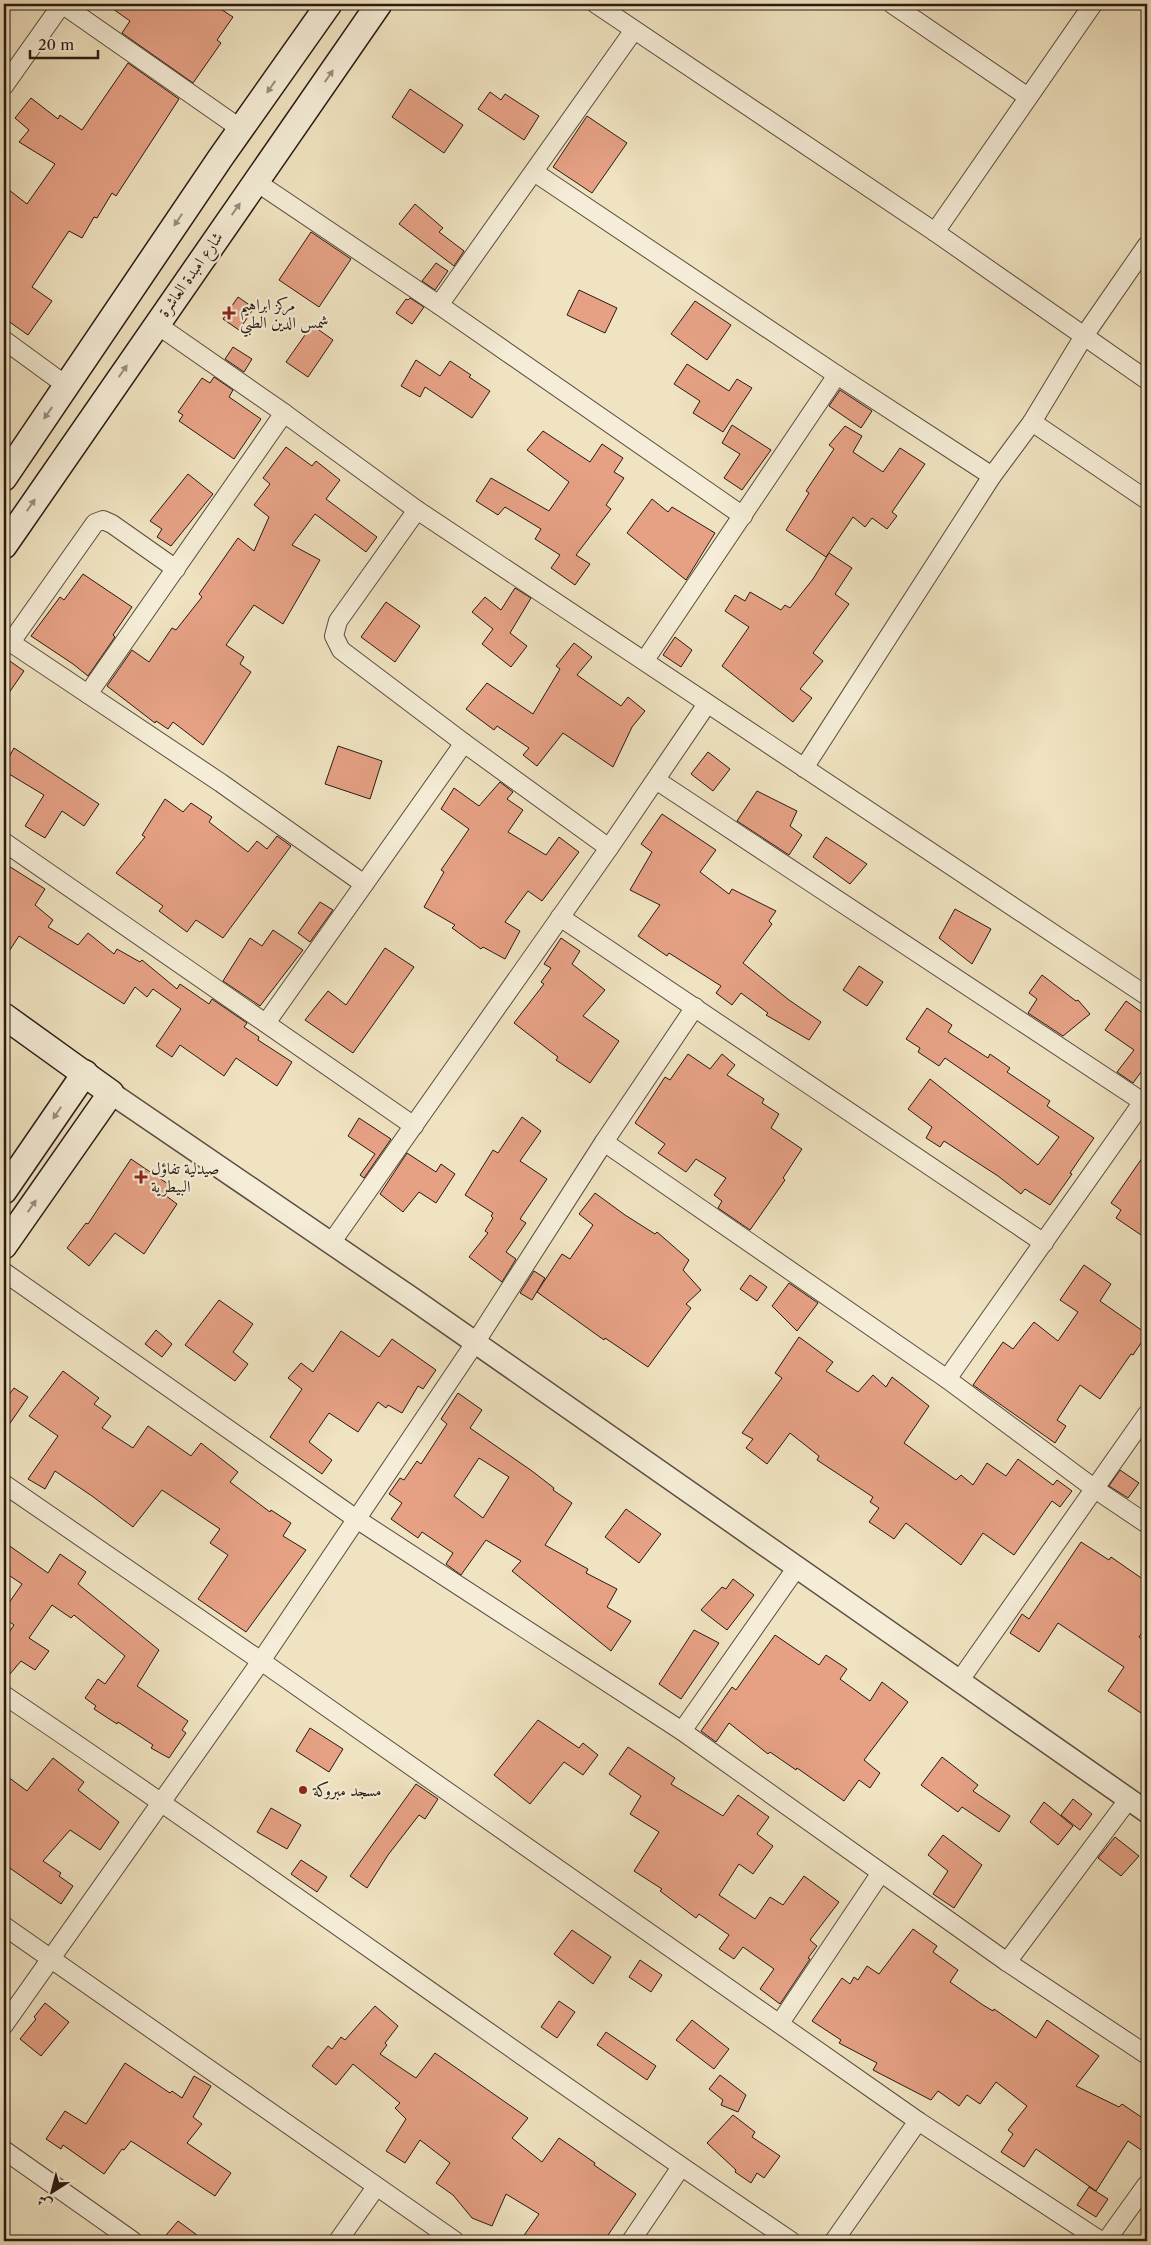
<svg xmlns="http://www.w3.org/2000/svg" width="1151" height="2245" font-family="'Libre Caslon Text',Amiri,serif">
<rect width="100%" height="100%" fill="#f0e3c1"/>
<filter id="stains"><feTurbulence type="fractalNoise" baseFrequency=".004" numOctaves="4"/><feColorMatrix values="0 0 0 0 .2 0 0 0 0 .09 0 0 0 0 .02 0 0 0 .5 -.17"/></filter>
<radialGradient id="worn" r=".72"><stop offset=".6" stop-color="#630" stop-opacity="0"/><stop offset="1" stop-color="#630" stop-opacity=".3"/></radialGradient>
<g fill="#e6a185" stroke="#291a12" fill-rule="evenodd">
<polygon points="106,4 213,4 233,17 217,40 221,43 193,83 122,33 130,21"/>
<polygon points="128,63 179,99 116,196 112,193 97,218 94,217 82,238 69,231 32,287 52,301 28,335 4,318 4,186 27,204 55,164 19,142 29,130 15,118 31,98 58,119 60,115 82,130"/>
<polygon points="410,89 463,125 444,153 392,117"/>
<polygon points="490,92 501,100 505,94 539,116 524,140 478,109"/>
<polygon points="587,116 627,143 592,193 553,167"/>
<polygon points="415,204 443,228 439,232 464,251 454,266 399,224"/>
<polygon points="311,232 351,259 319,307 279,280"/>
<polygon points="436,263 448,271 435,290 422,281"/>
<polygon points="579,290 617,308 605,333 567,315"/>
<polygon points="238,297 254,308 239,330 223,319"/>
<polygon points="410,298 424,307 412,324 396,313 406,299 408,300"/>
<polygon points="695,301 731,325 707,360 671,334"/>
<polygon points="312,325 333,340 308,377 286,362"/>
<polygon points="233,347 252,359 244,372 225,359"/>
<polygon points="416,360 440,376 450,361 471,375 469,377 490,391 472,418 425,387 420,397 401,386"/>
<polygon points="687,364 729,391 737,379 752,388 723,432 693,413 700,401 674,384"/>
<polygon points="214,377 233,390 229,397 261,419 234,459 179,421 183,415 178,412 202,378 210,383"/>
<polygon points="840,390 872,411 861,428 829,406"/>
<polygon points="732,425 771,450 742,490 724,478 740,454 722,443"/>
<polygon points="845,426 862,436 853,452 883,472 900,448 925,464 892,512 897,516 887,529 872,518 865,527 853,517 826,557 786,530 809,493 806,491 834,449 829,445"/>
<polygon points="543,431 590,462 602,444 623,458 614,472 624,478 606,505 611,509 576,555 590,564 575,585 551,568 560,555 535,539 541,529 505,507 498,515 476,501 491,478 549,511 569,482 527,450"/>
<polygon points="286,447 312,466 316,461 340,480 326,499 377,537 366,552 315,514 292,545 320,560 283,624 254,605 226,645 244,657 240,664 251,672 203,745 173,722 168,729 156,721 155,723 107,686 132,650 149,662 172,628 176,630 202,597 199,594 238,538 254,551 269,517 254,505 270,484 263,478"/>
<polygon points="188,474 213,494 171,546 157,537 162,529 150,521"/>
<polygon points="652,499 668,512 672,507 715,533 686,580 627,533"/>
<polygon points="829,553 852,568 835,594 849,604 813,653 823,661 800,689 812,698 793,722 722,666 749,627 725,611 735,595 745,601 750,592 781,610 785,605 790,608 813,579"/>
<polygon points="83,574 132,607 113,635 115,637 88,676 73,664 31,636 60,597 64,600"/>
<polygon points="515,588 531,598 510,633 527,646 511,667 482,644 493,629 472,612 485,597 501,610"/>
<polygon points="386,602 420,626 395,662 361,637"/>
<polygon points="675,637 692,650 681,667 663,655"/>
<polygon points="574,643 592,657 577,675 621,706 628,697 645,711 632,727 613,767 563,733 537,766 523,755 529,748 497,726 494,730 466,709 487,683 533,714 560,669 556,666"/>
<polygon points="4,657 24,671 4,700"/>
<polygon points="338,746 382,761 370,799 325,784"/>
<polygon points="14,748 99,804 84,826 62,811 45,838 25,826 44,795 4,771 4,766"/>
<polygon points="708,752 730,769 713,791 691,774"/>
<polygon points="500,782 513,792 507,799 523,810 508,832 546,855 559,837 579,852 542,901 528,891 505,922 520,931 505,959 483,947 481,949 452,928 455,925 424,907 444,872 441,870 469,829 441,809 454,788 479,806"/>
<polygon points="757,791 797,811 790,826 802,835 789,855 737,821"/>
<polygon points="165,799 183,812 191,803 212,817 209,822 248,852 257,841 267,849 277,836 291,846 223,938 196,920 187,932 159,911 163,906 116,873 145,837 142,835"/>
<polygon points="662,814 716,850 700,872 729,894 732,889 776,911 769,921 772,924 743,963 789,1000 821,1022 809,1040 766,1015 768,1013 741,993 732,1005 716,993 721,986 669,953 667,956 638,936 660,905 630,890 652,852 641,844"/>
<polygon points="826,837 867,864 850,884 813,857"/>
<polygon points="4,863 45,889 35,905 53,920 48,927 78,945 88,933 114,954 117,949 140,962 142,960 177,989 180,984 209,1004 212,999 247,1023 244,1027 259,1037 258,1040 292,1062 277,1086 236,1058 224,1076 180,1045 172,1057 156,1046 181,1009 153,989 147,997 135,987 124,1004 19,936 4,959"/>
<polygon points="320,902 333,910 310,942 298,933"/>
<polygon points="955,909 991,929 972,964 939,938"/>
<polygon points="273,930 303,950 260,1006 223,981 250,938 262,946"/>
<polygon points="561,938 580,951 572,964 605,990 583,1016 619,1041 590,1083 556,1060 558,1057 514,1023 544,984 541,982 551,968 544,964"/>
<polygon points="385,948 414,967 353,1053 305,1020 328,991 346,1005"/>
<polygon points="859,966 883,982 867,1006 843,990"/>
<polygon points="1042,975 1076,1001 1078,1000 1090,1014 1063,1036 1028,1013 1037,999 1029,993"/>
<polygon points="1126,1001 1147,1016 1147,1064 1133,1083 1117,1072 1134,1050 1105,1030"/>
<polygon points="927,1008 952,1025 948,1032 988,1058 990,1054 1010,1068 1007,1072 1050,1101 1047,1106 1094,1138 1070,1173 1072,1174 1050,1205 1025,1189 1021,1194 998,1176 944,1141 940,1147 926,1138 932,1127 908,1109 930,1079 1038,1165 1059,1137 945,1058 939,1066 918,1052 920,1048 906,1039"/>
<polygon points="688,1054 710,1069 722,1054 735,1065 727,1075 764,1099 762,1103 779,1114 771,1128 802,1149 783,1178 785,1180 750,1230 718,1208 722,1201 714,1195 726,1178 696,1159 686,1172 658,1153 665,1144 635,1123 665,1077 670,1080"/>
<polygon points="522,1117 541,1131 520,1161 547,1179 520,1219 526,1223 506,1252 516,1259 502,1282 469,1257 488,1233 485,1231 493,1218 491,1216 493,1213 465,1195 493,1150 498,1153"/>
<polygon points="359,1118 391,1139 364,1178 360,1175 375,1154 348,1136"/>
<polygon points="1147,1151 1147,1239 1116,1218 1121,1210 1111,1203"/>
<polygon points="407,1153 436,1172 441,1164 455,1174 436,1203 419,1192 403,1212 380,1194"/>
<polygon points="131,1159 171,1186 165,1195 177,1204 144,1254 115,1233 89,1266 67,1248 86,1223 88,1224"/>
<polygon points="595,1193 625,1215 655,1234 657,1232 689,1260 683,1270 701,1290 686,1304 691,1308 648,1367 605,1338 604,1340 537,1292 562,1254 570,1259 593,1225 579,1214"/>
<polygon points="1084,1265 1111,1284 1100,1301 1147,1334 1133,1355 1131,1354 1100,1399 1080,1385 1057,1420 1066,1426 1055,1443 973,1385 1003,1342 1013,1349 1034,1322 1058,1341 1078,1312 1060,1300"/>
<polygon points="534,1271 545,1278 532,1300 520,1293"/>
<polygon points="750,1275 767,1287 757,1301 740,1289"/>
<polygon points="789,1283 818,1303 797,1331 772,1306"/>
<polygon points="219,1300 253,1324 233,1352 248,1364 235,1381 185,1345"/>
<polygon points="156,1330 172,1344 162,1357 145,1344"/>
<polygon points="341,1331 379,1357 392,1339 436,1370 423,1389 418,1386 402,1413 388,1405 386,1408 378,1402 358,1432 329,1413 309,1442 332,1460 322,1474 270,1437 302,1389 288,1378 301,1363 313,1372"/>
<polygon points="799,1337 833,1362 826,1371 858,1392 873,1375 886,1387 892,1377 929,1406 904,1443 956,1480 961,1475 973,1485 987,1463 1006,1476 1018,1459 1053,1485 1057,1480 1072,1491 1060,1507 1052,1501 1014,1555 983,1533 961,1565 906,1523 894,1539 869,1522 879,1508 870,1502 873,1497 817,1460 819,1456 790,1433 767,1464 746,1448 753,1439 742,1433 782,1378 775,1373"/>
<polygon points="63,1371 99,1398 94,1404 111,1416 102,1428 133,1448 148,1426 191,1456 201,1443 238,1472 230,1482 270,1512 271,1510 291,1523 283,1536 306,1550 246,1632 198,1599 228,1555 210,1543 220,1529 162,1490 133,1527 92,1496 55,1471 45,1489 28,1479 58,1436 29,1416"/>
<polygon points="14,1388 28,1397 4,1432 4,1401"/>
<path d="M458,1393L482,1410L470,1428L532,1471L554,1488L553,1490L572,1503L545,1545L588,1569L586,1573L617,1589L607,1607L631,1621L611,1651L512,1571L521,1561L486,1540L461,1575L446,1564L453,1553L422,1532L418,1538L391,1519L402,1503L389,1494L400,1478L404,1480L417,1461L421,1464L447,1424L441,1419ZM479,1458L509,1477L483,1518L454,1496Z"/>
<polygon points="1120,1470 1139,1483 1128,1498 1109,1486"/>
<polygon points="626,1509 661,1534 639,1563 605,1537"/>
<polygon points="4,1542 48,1573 60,1554 86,1572 78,1584 159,1650 137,1686 188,1721 182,1730 186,1733 169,1758 151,1748 153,1745 118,1722 117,1724 94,1709 96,1706 85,1698 98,1679 105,1684 125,1656 74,1615 71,1618 52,1605 29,1638 49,1651 35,1670 21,1661 4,1681 4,1640 14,1625 4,1618 4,1610 22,1584 4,1572"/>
<polygon points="1081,1542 1109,1560 1111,1557 1147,1582 1147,1625 1139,1637 1147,1643 1147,1703 1141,1713 1108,1691 1124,1667 1058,1623 1039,1652 1010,1633 1022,1614 1029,1619"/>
<polygon points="733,1579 754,1595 727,1630 701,1610 722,1587 726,1589"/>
<polygon points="694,1630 719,1643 681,1699 659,1684"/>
<polygon points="775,1635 819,1665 826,1655 847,1669 840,1679 870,1701 882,1682 908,1702 864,1760 880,1773 870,1788 859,1780 844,1801 797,1768 796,1770 770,1752 768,1754 729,1723 716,1742 701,1731 732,1687 736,1690"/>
<polygon points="538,1720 579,1748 583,1743 598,1755 583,1775 564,1762 530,1804 494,1775"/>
<polygon points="310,1728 343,1749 329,1772 296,1751"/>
<polygon points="628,1747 675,1778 671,1784 723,1816 738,1795 769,1817 757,1834 773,1846 753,1874 739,1864 719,1895 755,1919 770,1897 783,1905 804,1876 839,1902 810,1940 817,1946 808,1958 810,1959 780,2004 760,1989 774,1969 743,1947 734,1959 719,1949 729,1935 699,1914 696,1918 660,1891 662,1889 634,1871 659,1832 630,1814 641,1796 609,1774"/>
<polygon points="942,1757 978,1785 973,1791 1010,1816 999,1832 962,1807 958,1812 921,1785"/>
<polygon points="53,1758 84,1782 78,1790 119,1822 100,1850 70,1830 43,1861 61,1873 59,1876 73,1886 61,1904 4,1864 4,1774 27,1791"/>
<polygon points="416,1784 438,1799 425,1819 419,1815 388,1855 367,1888 350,1876"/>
<polygon points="1073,1799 1092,1814 1080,1830 1061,1815"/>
<polygon points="1044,1802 1073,1826 1058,1845 1030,1822"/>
<polygon points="271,1808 301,1825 287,1849 257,1832"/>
<polygon points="943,1835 982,1865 954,1908 933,1894 948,1871 928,1855"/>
<polygon points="1115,1837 1139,1856 1121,1876 1098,1858"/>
<polygon points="301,1860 327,1877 317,1892 291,1874"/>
<polygon points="913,1929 937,1946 933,1952 958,1970 950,1982 983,2005 993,2011 994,2009 1036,2038 1047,2020 1099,2056 1076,2086 1119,2107 1122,2104 1147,2121 1147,2154 1128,2141 1096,2191 1036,2149 1024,2167 1001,2152 1013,2134 1008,2130 1027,2106 996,2082 980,2104 967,2095 959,2106 938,2091 931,2100 873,2070 877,2063 839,2043 841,2040 812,2021 842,1978 850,1984 854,1977 858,1980 867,1966 879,1974"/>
<polygon points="572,1930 611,1957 593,1984 554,1954"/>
<polygon points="640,1960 662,1975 651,1992 629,1977"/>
<polygon points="559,2001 575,2012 557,2038 541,2027"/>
<polygon points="45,2003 69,2022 41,2056 20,2039 36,2019 34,2017"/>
<polygon points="375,2006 398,2026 385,2043 387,2045 380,2054 416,2078 435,2053 528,2118 512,2138 542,2162 559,2138 595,2163 594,2165 636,2194 604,2241 520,2241 539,2214 506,2194 492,2226 472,2218 453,2195 436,2183 450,2163 420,2140 405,2163 386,2151 406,2119 395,2108 400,2103 353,2064 336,2085 312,2066 328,2046 332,2049 341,2037 345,2040"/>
<polygon points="692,2020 729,2049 714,2069 676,2040"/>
<polygon points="606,2032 656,2066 647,2080 597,2045"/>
<polygon points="125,2063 170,2093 172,2091 182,2098 194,2076 211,2086 193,2117 202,2124 187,2143 231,2173 215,2196 131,2141 124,2150 122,2149 104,2174 63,2145 61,2149 46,2139 65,2111 86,2124"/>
<polygon points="720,2075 746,2095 738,2112 721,2105 723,2100 709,2089"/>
<polygon points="733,2115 755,2132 752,2137 780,2156 764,2178 757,2173 751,2183 735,2172 736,2170 707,2143"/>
<polygon points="1089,2187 1108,2199 1096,2217 1077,2205"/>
<polygon points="178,2221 205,2241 161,2241"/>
</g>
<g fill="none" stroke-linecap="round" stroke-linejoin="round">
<g stroke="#5b4c3e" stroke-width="20">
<g id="minor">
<polyline points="62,4 241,129"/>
<polyline points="596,4 935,232 1147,380"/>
<polyline points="892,4 1028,97"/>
<polyline points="4,86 62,4"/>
<polyline points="534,172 837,375 992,476"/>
<polyline points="255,181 439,305 743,516"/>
<polyline points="935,232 1093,4"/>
<polyline points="439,305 634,30"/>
<polyline points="156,324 284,413 417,510 1147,996"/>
<polyline points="4,340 67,386"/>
<polyline points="1032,422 1147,500"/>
<polyline points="417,510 338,621 334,636 341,650 464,743 609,848"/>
<polyline points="4,638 221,783 364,884"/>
<polyline points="11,642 95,523 103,520 112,524 176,569"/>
<polyline points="645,660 837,375"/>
<polyline points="88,694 284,413"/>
<polyline points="804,768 992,476 1032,422 1084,336 1147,245"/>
<polyline points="656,780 1143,1102"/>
<polyline points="4,842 414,1126"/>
<polyline points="560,917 1044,1243"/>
<polyline points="266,1023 464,743"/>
<polyline points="604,1142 947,1379 1095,1489 1147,1524"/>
<polyline points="331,1243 609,848 707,704"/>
<polyline points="4,1272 355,1518 682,1731 1007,1962 1147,2055"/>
<polyline points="947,1379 1147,1096"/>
<polyline points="4,1484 261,1661 918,2121 1101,2241"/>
<polyline points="960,1680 1147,1414"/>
<path d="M4,1695C269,1873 526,2063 791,2241"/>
<polyline points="682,1731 797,1567"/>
<polyline points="4,1926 455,2241"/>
<polyline points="1007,1962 1128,1800"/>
<polyline points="780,2023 880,1874"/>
<polyline points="4,2025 261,1661 475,1343 604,1142 695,1007"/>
<polyline points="4,2150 133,2241"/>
<polyline points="338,2241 376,2187"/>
<polyline points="631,2241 681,2167"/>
<polyline points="834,2241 918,2121"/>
<polyline points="1106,2241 1147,2184"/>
</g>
</g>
<g stroke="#5b4c3e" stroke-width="24">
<polyline id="tertiary" points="111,1093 413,1299 1147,1812"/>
</g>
<g stroke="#291a12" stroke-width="28">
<g id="secondary">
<polyline points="4,478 221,157 329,4"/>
<polyline points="4,546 379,4"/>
<polyline points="4,1016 111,1093 4,1246"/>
<polyline points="4,1191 85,1073"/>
</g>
</g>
<use href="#minor" stroke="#f5edd7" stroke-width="18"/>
<use href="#tertiary" stroke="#f5edd7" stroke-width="21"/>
<use href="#secondary" stroke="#f5edd7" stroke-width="25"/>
</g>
<defs><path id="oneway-solid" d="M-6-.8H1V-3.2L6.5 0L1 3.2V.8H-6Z" transform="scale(1.25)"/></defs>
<g fill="#998e7e">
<use href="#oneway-solid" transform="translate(329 76) rotate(-55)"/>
<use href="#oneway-solid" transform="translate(271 87) rotate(125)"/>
<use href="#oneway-solid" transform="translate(236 209) rotate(-55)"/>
<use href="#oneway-solid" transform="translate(178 220) rotate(124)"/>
<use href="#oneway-solid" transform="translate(123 371) rotate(-55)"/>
<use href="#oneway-solid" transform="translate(48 413) rotate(125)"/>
<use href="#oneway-solid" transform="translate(31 505) rotate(-56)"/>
<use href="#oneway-solid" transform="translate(57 1113) rotate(124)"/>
<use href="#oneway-solid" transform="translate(32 1206) rotate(-55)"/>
</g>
<g fill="#8f2418" stroke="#f5edd7" stroke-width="2">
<path d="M226.5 305.5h5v5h5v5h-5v5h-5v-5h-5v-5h5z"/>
<path d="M138.5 1169.5h5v5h5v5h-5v5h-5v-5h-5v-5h5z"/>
<circle cx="303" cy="1790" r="5"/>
</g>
<g text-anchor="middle" stroke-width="4.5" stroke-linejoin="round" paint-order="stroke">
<g font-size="16" fill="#291a12" stroke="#f5edd7">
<text transform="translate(190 274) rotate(-55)" y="6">شارع امبدة العاشرة</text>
</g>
<g font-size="16" fill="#291a12" stroke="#f5edd7" text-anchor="start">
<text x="240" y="310">مركز ابراهيم<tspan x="240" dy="18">شمس الدين الطبي</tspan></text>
<text x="151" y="1174">صيدلية تفاؤل<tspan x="151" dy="18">البيطرية</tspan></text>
<text x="313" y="1796">مسجد مبروكة</text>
</g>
</g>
<rect width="1151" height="2245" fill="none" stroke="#f0e3c1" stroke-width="20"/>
<rect x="5" y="5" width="1141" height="2235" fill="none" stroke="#291a12" stroke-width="2.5"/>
<rect x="10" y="10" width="1131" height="2225" fill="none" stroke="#291a12"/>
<g transform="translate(52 2192) rotate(216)" stroke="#f5edd7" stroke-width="4" paint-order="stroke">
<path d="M0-4L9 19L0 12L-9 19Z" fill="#291a12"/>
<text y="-8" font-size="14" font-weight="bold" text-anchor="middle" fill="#291a12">ش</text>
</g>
<path d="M30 50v8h68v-8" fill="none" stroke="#291a12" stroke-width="2.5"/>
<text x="38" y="50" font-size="15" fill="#291a12" stroke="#f5edd7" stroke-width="4" paint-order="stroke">20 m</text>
<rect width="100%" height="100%" filter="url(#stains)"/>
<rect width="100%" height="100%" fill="url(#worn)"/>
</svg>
